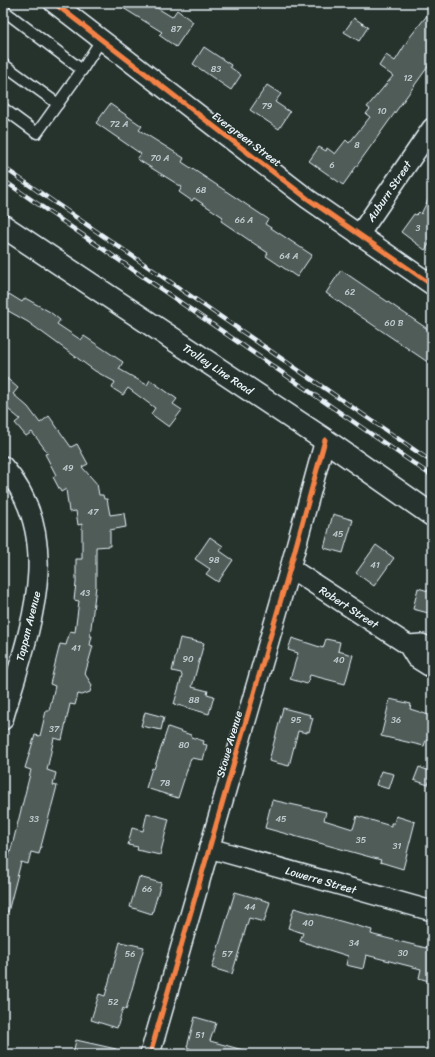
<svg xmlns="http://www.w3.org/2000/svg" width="435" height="1057" font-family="Sriracha,sans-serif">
<rect width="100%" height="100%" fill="#26332d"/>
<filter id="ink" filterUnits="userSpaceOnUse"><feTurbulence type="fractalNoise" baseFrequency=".025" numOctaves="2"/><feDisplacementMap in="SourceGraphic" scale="8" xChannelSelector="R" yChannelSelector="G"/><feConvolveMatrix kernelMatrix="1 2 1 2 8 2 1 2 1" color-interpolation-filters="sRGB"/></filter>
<g filter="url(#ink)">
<g fill="#505c59" stroke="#e8f1f8">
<polygon points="115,3 149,3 172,17 177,10 193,22 176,47 159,35 162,32"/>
<polygon points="432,9 432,61 343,185 309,161 319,147 326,151 327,148 335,154 346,140 349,143 370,117 366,114 370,109 367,107 393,76 379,66 386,55 395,61 410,37"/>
<polygon points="354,18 368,27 359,41 344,32"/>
<polygon points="204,47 231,65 230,67 241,75 231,90 193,64"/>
<polygon points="267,85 281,94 275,102 290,112 279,129 250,110"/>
<polygon points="110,104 142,126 139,130 184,158 182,162 268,219 265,224 312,255 297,277 266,256 268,253 221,221 223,217 194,198 192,201 179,192 182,187 137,159 141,154 96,123"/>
<polygon points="432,192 432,240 425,250 401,232 414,214 416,215 419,212 421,214"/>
<polygon points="341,270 432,332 432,365 326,293"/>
<polygon points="9,294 22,302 25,298 50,312 60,320 57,324 81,340 84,336 123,362 119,369 147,385 150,380 177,399 173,404 182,410 169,427 151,414 155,408 128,388 123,395 112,388 115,382 95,371 28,322 3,308 3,304"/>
<polygon points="3,375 18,388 13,394 28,407 40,423 49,416 71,447 77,444 88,464 82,467 97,484 99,495 103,495 104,499 107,499 110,515 124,513 126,527 110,530 110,546 96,547 96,586 90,636 92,636 90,645 93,646 85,674 92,685 90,692 82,695 78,694 75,705 70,704 62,740 54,738 47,770 56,773 53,785 57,786 39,854 31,852 28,864 21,862 8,912 3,912 3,855 9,856 13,842 31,770 25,768 35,735 40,736 46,711 49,711 55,686 50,684 60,644 66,645 70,631 75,632 79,601 74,600 76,583 76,559 82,559 82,524 78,525 76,511 69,512 66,489 61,492 53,477 56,475 45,454 48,453 32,432 26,436 15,423 20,419 3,405"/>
<polygon points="333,514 353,520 343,553 324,548"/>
<polygon points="210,537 223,546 220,551 233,560 218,582 206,574 210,569 195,559"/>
<polygon points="376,545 394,558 374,586 356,573"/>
<polygon points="418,588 432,592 432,614 413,609"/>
<polygon points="180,638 204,643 192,687 208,691 207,694 214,696 209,714 174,704 182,676 181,673 172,671"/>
<polygon points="292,638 323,648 326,639 340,642 338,651 353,655 345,684 310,675 307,684 290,679 298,653 288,650"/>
<polygon points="390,699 411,704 410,709 432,716 432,742 426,740 424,746 381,736"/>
<polygon points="283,708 311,715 310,717 313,718 309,732 307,731 307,733 298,731 289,766 269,761"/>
<polygon points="145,712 164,717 161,730 141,726"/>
<polygon points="168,727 191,735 191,737 204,741 203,744 207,745 203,760 191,758 178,798 146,788 152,768 154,769"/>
<polygon points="419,767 432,772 428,785 414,780"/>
<polygon points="381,771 394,774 389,789 376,785"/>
<polygon points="272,800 326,812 324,820 353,829 357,816 391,826 391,823 394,823 396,816 415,822 403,869 380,862 381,860 265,828"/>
<polygon points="147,813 169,819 160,855 137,850 138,847 128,845 132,828 143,831"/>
<polygon points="139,877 161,883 152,914 130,907"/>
<polygon points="235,892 270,902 264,922 249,918 232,974 212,968"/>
<polygon points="294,908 372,930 371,934 374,935 426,948 427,944 432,944 432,982 419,978 421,969 366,955 363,969 346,965 348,956 300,941 303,933 288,928"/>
<polygon points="120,942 144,947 126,1010 123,1008 117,1028 91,1020 99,994 105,996"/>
<polygon points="195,1017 216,1023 210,1041 243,1050 242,1054 190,1054 191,1049 187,1047"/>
<polygon points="76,1040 116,1049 115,1054 73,1054"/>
</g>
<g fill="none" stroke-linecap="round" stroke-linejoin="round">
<g stroke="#e8f1f8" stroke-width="13">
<g id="service">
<polyline points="3,10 82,70 101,40"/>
<polyline points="3,64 58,104"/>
<polyline points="3,108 37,133 82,70"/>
</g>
</g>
<g stroke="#e8f1f8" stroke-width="22">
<g id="minor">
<polyline points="54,3 308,199 432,285"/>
<polyline points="359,235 432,128"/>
<path d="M3,466C69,541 26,638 3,720"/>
<polyline points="290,568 408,645 416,658 432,668"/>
<polyline points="408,645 422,644 432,651"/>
<polyline points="209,848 432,911"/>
<polyline points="150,1054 290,568 325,440"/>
</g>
</g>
<g stroke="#e8f1f8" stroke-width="25">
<polyline id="secondary" points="3,226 325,440 432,515"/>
</g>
<use href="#service" stroke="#26332d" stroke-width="10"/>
<use href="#minor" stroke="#26332d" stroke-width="19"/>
<use href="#secondary" stroke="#26332d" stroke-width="22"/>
<g stroke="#e8f1f8" stroke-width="4.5">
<g id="rail">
<polyline points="3,167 432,462"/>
<polyline points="3,180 432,476"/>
</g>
</g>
<use href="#rail" stroke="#26332d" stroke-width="3" stroke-dasharray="9" stroke-linecap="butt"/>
<g stroke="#26332d" stroke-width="8">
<g id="cycleway">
<polyline points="54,3 308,199 432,285"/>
<polyline points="150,1054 290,568 325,440"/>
</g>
</g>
<use href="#cycleway" stroke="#f48246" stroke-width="5"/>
</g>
</g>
<g text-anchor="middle" stroke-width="3" stroke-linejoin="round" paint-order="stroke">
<g font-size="9" fill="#c2ccd0">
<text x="176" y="32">87</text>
<text x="216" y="72">83</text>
<text x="408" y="81">12</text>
<text x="267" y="109">79</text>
<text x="382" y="114">10</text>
<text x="119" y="127">72 A</text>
<text x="357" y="148">8</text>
<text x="160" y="161">70 A</text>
<text x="332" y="168">6</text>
<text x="201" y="193">68</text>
<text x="244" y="223">66 A</text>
<text x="418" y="231">3</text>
<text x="289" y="259">64 A</text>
<text x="350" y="295">62</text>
<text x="394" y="326">60 B</text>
<text x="68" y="471">49</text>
<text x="93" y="515">47</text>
<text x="338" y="537">45</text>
<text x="214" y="563">98</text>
<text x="375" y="568">41</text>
<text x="85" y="596">43</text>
<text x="76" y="651">41</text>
<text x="188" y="662">90</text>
<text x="339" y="663">40</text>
<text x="194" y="703">88</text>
<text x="296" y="723">95</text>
<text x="396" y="723">36</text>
<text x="54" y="732">37</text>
<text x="184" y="748">80</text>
<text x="165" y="786">78</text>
<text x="34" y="822">33</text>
<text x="281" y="822">45</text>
<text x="361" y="843">35</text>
<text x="397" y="849">31</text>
<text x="147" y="892">66</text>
<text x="250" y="910">44</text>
<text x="308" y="926">40</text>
<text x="354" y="946">34</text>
<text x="403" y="956">30</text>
<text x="130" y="957">56</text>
<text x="227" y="957">57</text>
<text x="113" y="1005">52</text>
<text x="200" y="1038">51</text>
</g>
<g font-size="11" fill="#e8f1f8" stroke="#26332d">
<text transform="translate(247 139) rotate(37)" y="4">Evergreen Street</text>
<text transform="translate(389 191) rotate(-56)" y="4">Auburn Street</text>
<text transform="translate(218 369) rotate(34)" y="4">Trolley Line Road</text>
<text transform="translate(349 607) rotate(33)" y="4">Robert Street</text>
<text transform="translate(28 626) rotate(-76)" y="4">Tappan Avenue</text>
<text transform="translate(229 744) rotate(-74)" y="4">Stowe Avenue</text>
<text transform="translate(321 880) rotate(16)" y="4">Lowerre Street</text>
</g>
</g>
<rect width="435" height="1057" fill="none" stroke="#26332d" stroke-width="16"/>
<rect x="8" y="8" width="419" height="1041" fill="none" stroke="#e8f1f8" stroke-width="1.5" filter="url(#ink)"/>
</svg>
